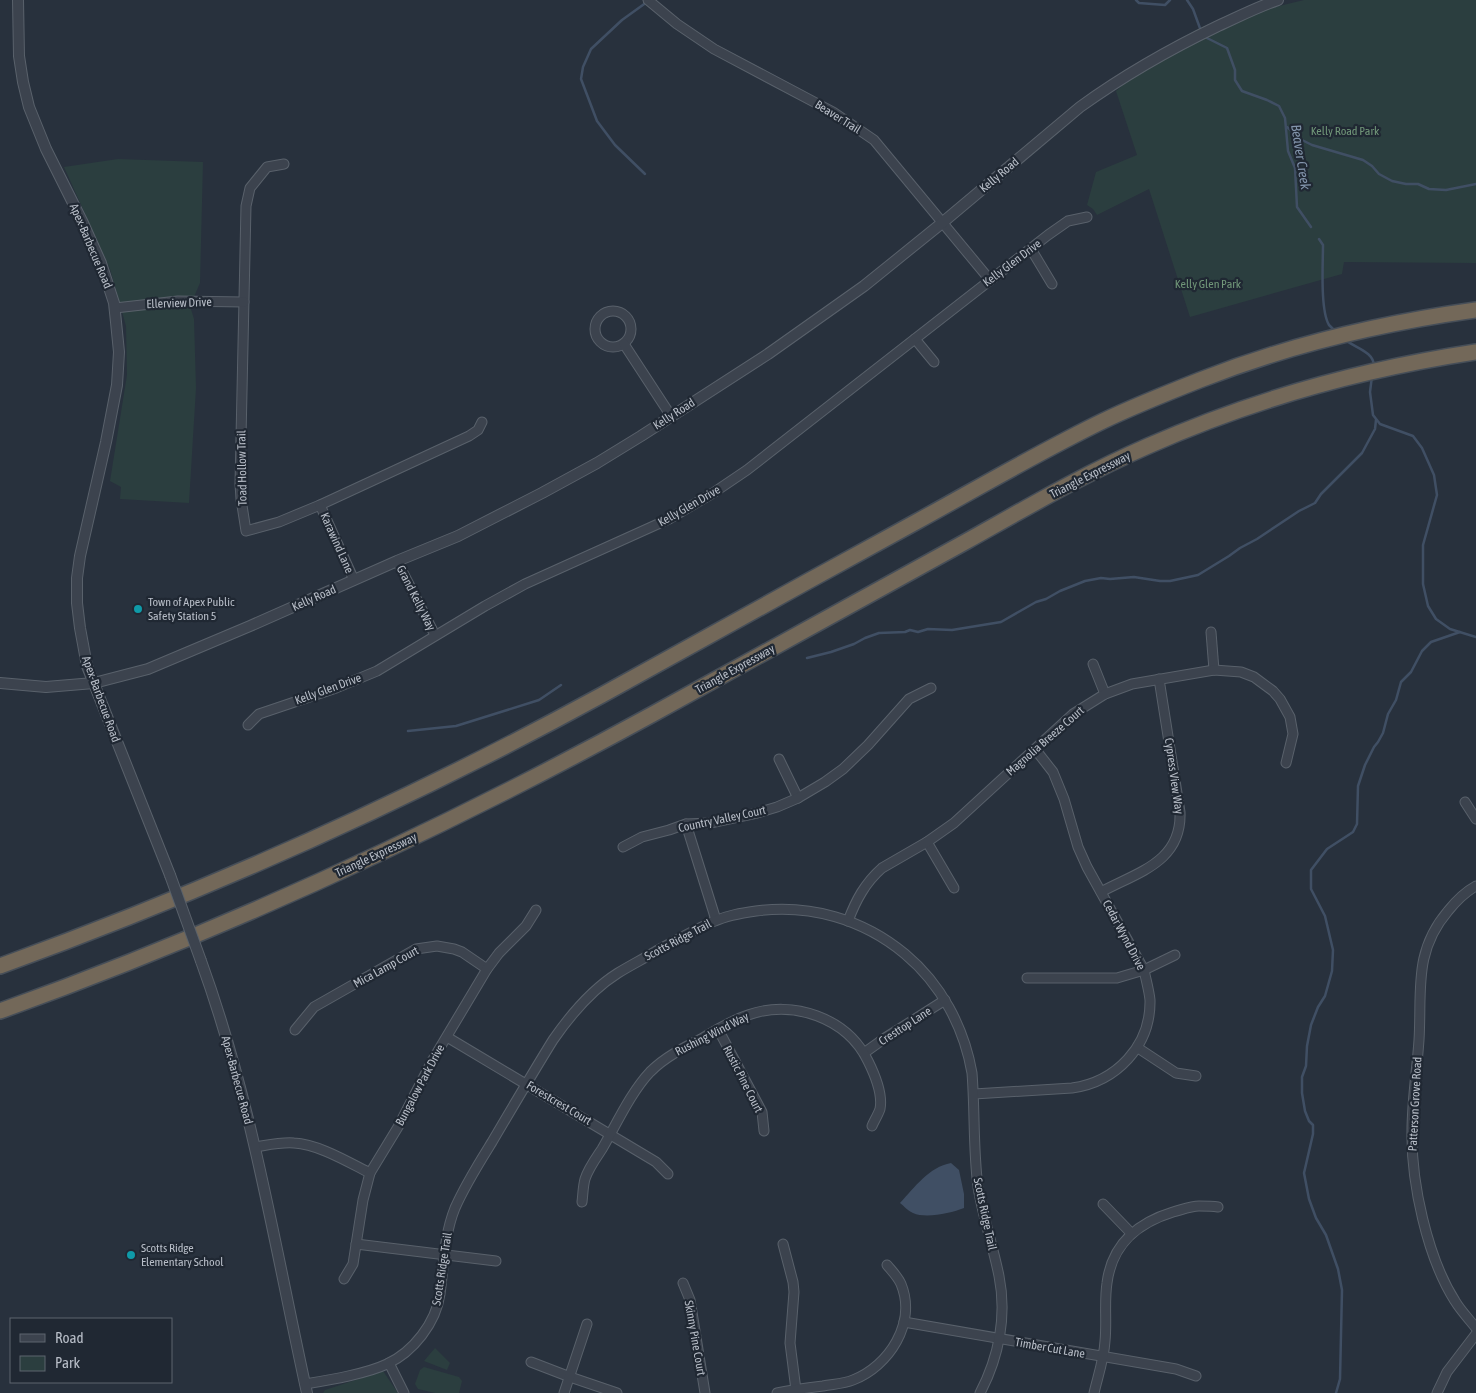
<svg xmlns="http://www.w3.org/2000/svg" width="1476" height="1393" font-family="'Asap Condensed',sans-serif">
<rect width="100%" height="100%" fill="#28313d"/>
<g fill="#2b3e3f">
<path d="M1304,0H1476V263L1344,262L1342,274L1190,317L1149,189L1097,215L1093,209L1087,205L1096,172L1137,155L1116,91C1147,64 1178,35 1217,21Z"/>
<polygon points="118,159 203,162 200,283 190,306 194,319 196,388 189,503 120,499 121,487 110,481 127,375 126,326 110,269 64,167"/>
<polygon points="435,1348 450,1363 447,1370 424,1361"/>
<polygon points="424,1367 459,1377 462,1381 459,1393 435,1393 418,1389 415,1384 420,1370"/>
<polygon points="383,1371 398,1393 323,1393 325,1390"/>
</g>
<path fill="#404f64" d="M951,1163L959,1170L964,1194V1208C951,1213 926,1219 913,1213C908,1211 904,1206 900,1203C915,1187 929,1167 951,1163Z"/>
<g fill="none" stroke-linecap="round" stroke-linejoin="round">
<g stroke="#404f64" stroke-width="2.5">
<polyline points="1136,0 1139,3 1165,5 1170,0"/>
<polyline points="1187,0 1193,9 1201,31"/>
<polyline points="1207,38 1227,48 1235,70 1235,80 1242,91 1267,100 1279,106 1285,118 1288,151 1295,168 1297,207 1311,227"/>
<polyline points="1287,127 1302,140 1312,145 1363,160 1372,166 1379,174 1392,181 1406,184 1418,184 1429,189 1446,190 1476,184"/>
<polyline points="645,174 615,145 597,121 581,79 583,67 591,49 622,20 647,2"/>
<path d="M1319,239L1323,245C1323,263 1320,310 1329,325C1331,327 1333,329 1335,331"/>
<path d="M1347,341C1356,348 1374,352 1374,366"/>
<polyline points="1372,376 1370,392 1373,415 1380,424 1413,436 1422,448 1434,475 1437,495 1423,545 1423,584 1428,606 1436,619 1450,629 1476,637"/>
<polyline points="807,658 831,652 854,644 865,638 879,633 905,632 910,630 918,632 928,629 952,630 1001,622 1036,602 1046,599 1060,591 1085,581 1101,578 1110,579 1134,577 1160,581 1170,581 1198,575 1229,556 1240,548 1257,539 1299,511 1315,503 1321,494 1362,453 1375,429 1376,420"/>
<polyline points="408,731 456,726 539,700 561,685"/>
<polyline points="1336,1393 1340,1379 1342,1290 1338,1269 1326,1235 1316,1218 1309,1199 1304,1173 1313,1134 1313,1125 1309,1121 1305,1111 1302,1093 1302,1077 1306,1066 1307,1046 1311,1025 1318,1007 1325,996 1332,971 1333,950 1325,916 1311,889 1311,870 1327,849 1353,832 1357,824 1358,786 1365,765 1374,747 1378,742 1383,733 1388,714 1396,700 1401,682 1411,672 1422,651 1431,642 1460,632"/>
</g>
<g stroke="#59616b" stroke-width="11">
<g id="minor">
<polyline points="648,0 677,24 714,49 833,112 874,140 990,280"/>
<polyline points="284,164 267,167 250,188 246,206 240,484 241,499 246,531 279,522 320,505 469,436 478,430 482,422"/>
<polyline points="1031,249 1052,284"/>
<polyline points="115,308 178,301 244,302"/>
<circle cx="613" cy="329" r="18"/>
<polyline points="915,339 934,362"/>
<polyline points="624,344 671,416"/>
<polyline points="320,505 354,580"/>
<polyline points="397,561 435,635"/>
<polyline points="1211,632 1214,670"/>
<polyline points="1093,664 1105,694"/>
<polyline points="248,725 259,714 336,688 377,671 485,606 525,584 669,519 713,493 747,470 1048,235 1068,221 1087,217"/>
<polyline points="779,759 798,798"/>
<polyline points="1465,802 1476,819"/>
<polyline points="686,824 716,920"/>
<polyline points="927,842 954,888"/>
<polyline points="623,847 642,837 669,830 686,824 710,823 757,813 777,807 798,798 825,782 843,769 868,745 909,699 931,688"/>
<path d="M1476,886C1465,892 1456,901 1448,911C1413,952 1422,991 1419,1040C1417,1070 1412,1100 1412,1131C1411,1182 1427,1257 1455,1301C1461,1311 1469,1319 1476,1328"/>
<path d="M1101,892C1138,872 1182,862 1180,812L1159,679"/>
<path d="M848,921C856,900 865,883 882,868L927,842L954,823L1073,714L1105,694L1132,684L1214,670L1241,672L1254,677L1273,691L1280,699L1290,717L1293,734L1286,763"/>
<polyline points="1027,978 1117,978 1144,970 1175,955"/>
<polyline points="718,1029 762,1112 764,1131"/>
<polyline points="295,1030 314,1007 416,949 437,946 454,949 462,952 487,969"/>
<polyline points="447,1037 656,1162 668,1174"/>
<polyline points="1138,1048 1176,1073 1196,1076"/>
<polyline points="864,1053 885,1038 945,1000"/>
<path d="M974,1094L1072,1088C1116,1082 1151,1046 1150,1000C1149,990 1146,980 1144,970L1087,867L1078,847L1064,799L1053,772L1035,749"/>
<path d="M255,1147C268,1145 281,1142 294,1143C318,1144 348,1162 370,1173"/>
<path d="M582,1202C583,1194 583,1186 585,1179C588,1169 596,1158 602,1149C616,1125 631,1092 650,1072C665,1057 683,1048 701,1039C716,1030 732,1020 748,1015C793,999 847,1018 868,1061C875,1075 883,1094 880,1109C878,1115 874,1121 872,1126"/>
<polyline points="1103,1204 1131,1233"/>
<polyline points="356,1244 496,1261"/>
<polyline points="783,1244 793,1282 794,1292 790,1343 796,1390"/>
<polyline points="344,1279 353,1264 363,1200 370,1173 398,1127 432,1061 487,969 499,953 526,926 536,910"/>
<polyline points="683,1283 690,1300 705,1393"/>
<polyline points="904,1322 1176,1369 1196,1376"/>
<polyline points="531,1362 570,1377 617,1393"/>
<polyline points="389,1363 404,1393"/>
<path d="M305,1384C329,1380 366,1374 387,1364C413,1352 436,1323 440,1294C444,1265 444,1235 455,1208C465,1185 479,1163 492,1142C512,1108 532,1074 553,1040C571,1014 591,990 618,973C631,965 645,958 658,950C677,940 695,929 715,921C728,915 742,913 756,911C810,904 863,919 905,954C941,984 964,1027 972,1073C975,1111 973,1149 978,1187C983,1217 993,1246 999,1276C1007,1316 999,1357 980,1393"/>
<polyline points="564,1393 587,1324"/>
<path d="M777,1393C792,1390 807,1388 823,1386C833,1384 843,1384 853,1380C889,1366 917,1323 901,1284C898,1277 892,1271 887,1265"/>
<path d="M1094,1393C1098,1376 1104,1359 1105,1341C1107,1322 1104,1302 1107,1283C1112,1244 1137,1223 1173,1212C1181,1210 1191,1206 1199,1206C1205,1206 1212,1206 1218,1207"/>
<polyline points="1437,1393 1447,1372 1476,1334"/>
</g>
</g>
<g stroke="#59616b" stroke-width="12">
<g id="tertiary">
<polyline points="18,0 19,56 23,82 29,107 46,149 83,223 101,263 114,303 116,322 119,352 117,385 106,442 80,556 77,578 77,603 80,628 87,666 170,875"/>
<path d="M0,683L46,687L94,683L148,669L250,626L397,561L458,536L542,493L597,463L641,436L768,354L864,286L942,223L1080,107C1123,76 1170,49 1218,26C1238,17 1257,7 1278,0"/>
<path d="M201,961C252,1101 275,1248 307,1393"/>
</g>
</g>
<g stroke="#464e58" stroke-width="18">
<g id="motorway">
<path d="M0,966C207,891 408,801 602,695C706,638 811,579 916,522C978,488 1039,452 1103,421C1134,406 1167,393 1200,380C1289,345 1382,323 1476,310"/>
<path d="M0,1011C226,930 443,829 653,714C758,657 862,598 967,541C1026,508 1086,473 1148,446C1252,400 1363,369 1476,352"/>
</g>
</g>
<use href="#minor" stroke="#3c434e" stroke-width="9"/>
<use href="#tertiary" stroke="#3c434e" stroke-width="10"/>
<use href="#motorway" stroke="#736859" stroke-width="15"/>
<g stroke="#59616b" stroke-width="12" stroke-linecap="butt">
<polyline id="tertiary-bridge" points="170,875 201,961"/>
</g>
<use href="#tertiary-bridge" stroke="#3c434e" stroke-width="10"/>
</g>
<g fill="#0f9aa8" stroke="#202833" stroke-width="2">
<circle cx="138" cy="609" r="5"/>
<circle cx="131" cy="1255" r="5"/>
</g>
<g text-anchor="middle" stroke-width="4.5" stroke-linejoin="round" paint-order="stroke">
<g font-size="12" fill="#b8bec8" stroke="#202833">
<text transform="translate(838 117) rotate(32)" y="4">Beaver Trail</text>
<text transform="translate(999 175) rotate(-40)" y="4">Kelly Road</text>
<text transform="translate(91 246) rotate(67)" y="4">Apex-Barbecue Road</text>
<text transform="translate(1012 263) rotate(-37)" y="4">Kelly Glen Drive</text>
<text transform="translate(179 303) rotate(-2)" y="4">Ellerview Drive</text>
<text transform="translate(674 414) rotate(-33)" y="4">Kelly Road</text>
<text transform="translate(242 468) rotate(-91)" y="4">Toad Hollow Trail</text>
<text transform="translate(1090 475) rotate(-27)" y="4">Triangle Expressway</text>
<text transform="translate(689 506) rotate(-30)" y="4">Kelly Glen Drive</text>
<text transform="translate(337 543) rotate(66)" y="4">Karawind Lane</text>
<text transform="translate(314 598) rotate(-24)" y="4">Kelly Road</text>
<text transform="translate(416 598) rotate(63)" y="4">Grand Kelly Way</text>
<text transform="translate(735 669) rotate(-29)" y="4">Triangle Expressway</text>
<text transform="translate(328 689) rotate(-20)" y="4">Kelly Glen Drive</text>
<text transform="translate(101 699) rotate(70)" y="4">Apex-Barbecue Road</text>
<text transform="translate(1045 741) rotate(-41)" y="4">Magnolia Breeze Court</text>
<text transform="translate(1174 776) rotate(82)" y="4">Cypress View Way</text>
<text transform="translate(722 819) rotate(-12)" y="4">Country Valley Court</text>
<text transform="translate(376 855) rotate(-25)" y="4">Triangle Expressway</text>
<text transform="translate(1124 935) rotate(62)" y="4">Cedar Wynd Drive</text>
<text transform="translate(678 940) rotate(-28)" y="4">Scotts Ridge Trail</text>
<text transform="translate(386 967) rotate(-29)" y="4">Mica Lamp Court</text>
<text transform="translate(905 1026) rotate(-33)" y="4">Cresttop Lane</text>
<text transform="translate(712 1034) rotate(-27)" y="4">Rushing Wind Way</text>
<text transform="translate(743 1079) rotate(63)" y="4">Rustic Pine Court</text>
<text transform="translate(237 1080) rotate(75)" y="4">Apex-Barbecue Road</text>
<text transform="translate(420 1085) rotate(-62)" y="4">Bungalow Park Drive</text>
<text transform="translate(559 1103) rotate(31)" y="4">Forestcrest Court</text>
<text transform="translate(1415 1104) rotate(-87)" y="4">Patterson Grove Road</text>
<text transform="translate(985 1214) rotate(78)" y="4">Scotts Ridge Trail</text>
<text transform="translate(442 1269) rotate(-81)" y="4">Scotts Ridge Trail</text>
<text transform="translate(695 1338) rotate(80)" y="4">Skinny Pine Court</text>
<text transform="translate(1050 1348) rotate(10)" y="4">Timber Cut Lane</text>
</g>
<g font-size="12" fill="#719779" stroke="#202833">
<text x="1345" y="135">Kelly Road Park</text>
<text x="1208" y="288">Kelly Glen Park</text>
</g>
<g font-size="12" fill="#b8bec8" stroke="#202833" text-anchor="start">
<text x="148" y="606">Town of Apex Public<tspan x="148" dy="14">Safety Station 5</tspan></text>
<text x="141" y="1252">Scotts Ridge<tspan x="141" dy="14">Elementary School</tspan></text>
</g>
<g font-size="14" font-style="italic" fill="#8395ac" stroke="#202833">
<text transform="translate(1301 157) rotate(81)" y="5">Beaver Creek</text>
</g>
</g>
<rect x="10" y="1318" width="162" height="65" fill="#202833" stroke="#5d646f"/>
<rect x="20" y="1334" width="25" height="8" fill="#3c434e" stroke="#5d646f"/>
<text x="55" y="1343" font-size="15" fill="#b8bec8">Road</text>
<rect x="20" y="1356" width="25" height="15" fill="#2b3e3f" stroke="#5d646f"/>
<text x="55" y="1368" font-size="15" fill="#b8bec8">Park</text>
</svg>
